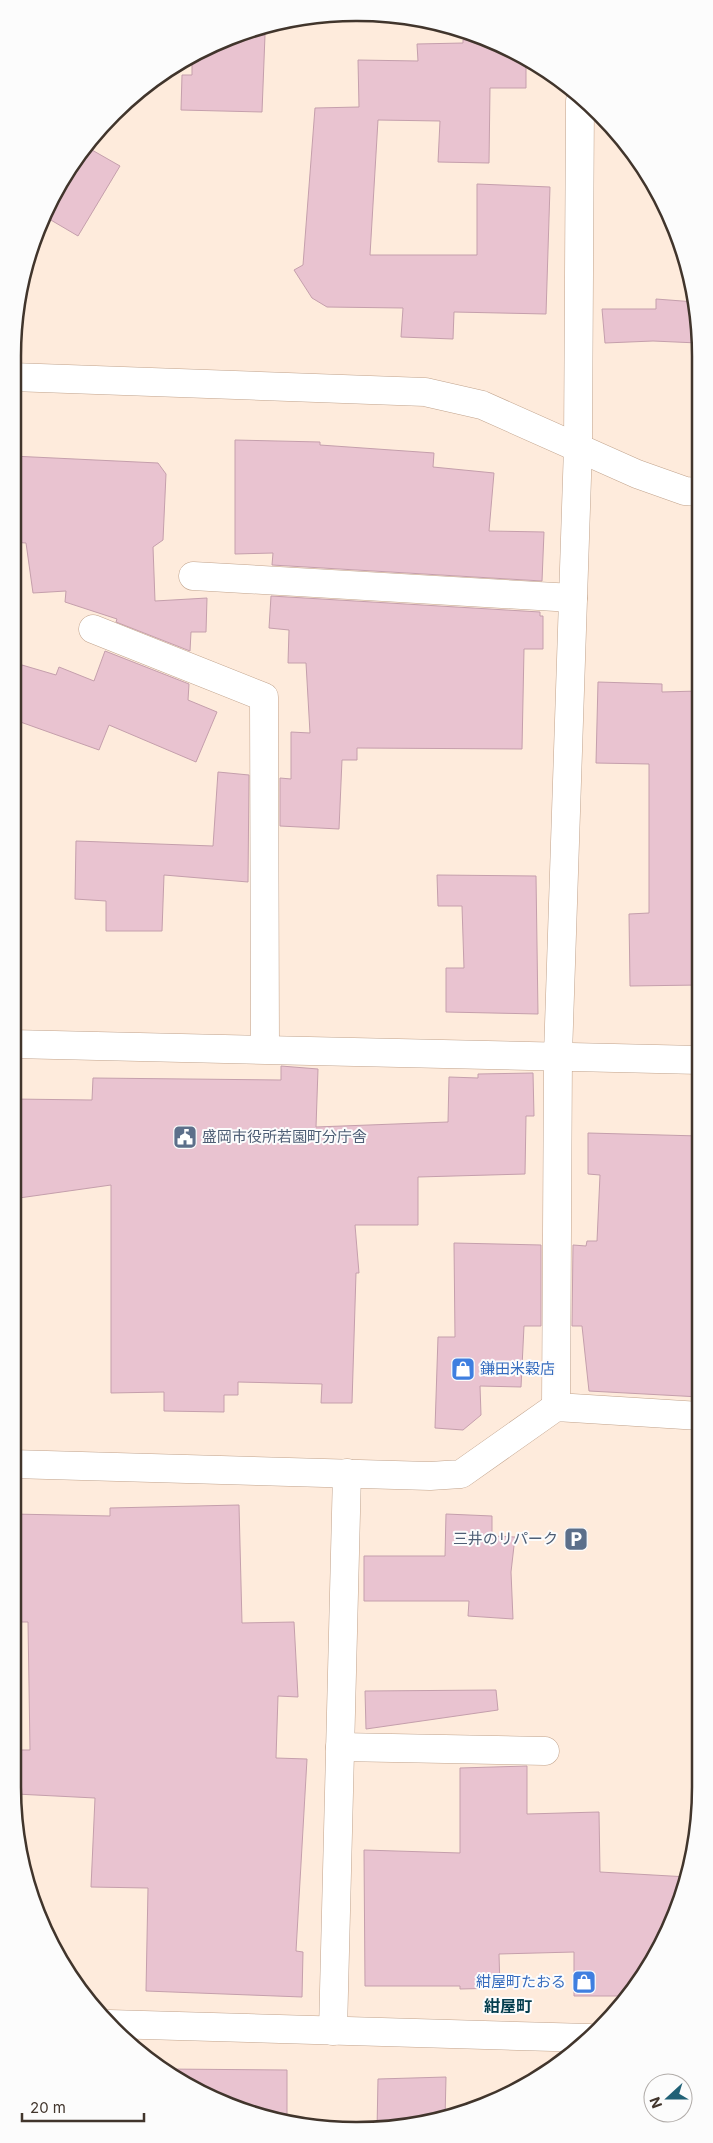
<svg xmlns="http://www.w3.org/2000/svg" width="713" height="2143" font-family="Inter,'Noto Sans JP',sans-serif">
<rect width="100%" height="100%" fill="#feebdc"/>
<g fill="#e9c3d0" stroke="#c59fac">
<polygon points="237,35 265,35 262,112 181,110 182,75 192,75 192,55"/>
<polygon points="463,40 484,40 526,58 526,88 490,88 489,163 438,162 440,121 378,120 370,255 477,255 477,184 550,187 546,314 454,312 453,339 401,337 403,308 327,307 312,298 294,270 303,265 315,108 359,107 358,60 418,61 417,44 463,43"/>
<polygon points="85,146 120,166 78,236 44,216 48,205"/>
<polygon points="656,299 695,302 698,312 698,343 653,341 605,343 602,309 656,309"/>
<polygon points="235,440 320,442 320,445 434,453 433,467 494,473 489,531 544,532 542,581 272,565 273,553 235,554"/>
<polygon points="12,456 158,463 166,474 163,540 153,547 155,601 207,598 206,632 191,632 190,651 116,622 117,619 65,602 66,591 33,593 26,543 12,542"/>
<polygon points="271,596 540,612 540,616 543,616 543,649 524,649 522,749 357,748 357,760 342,760 339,829 280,826 280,778 291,779 291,732 310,733 306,663 288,663 289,630 269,628"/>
<polygon points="105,651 189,684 188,700 217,712 196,762 109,725 99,750 12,719 12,703 22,665 56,675 59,667 94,681"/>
<polygon points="598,682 662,684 662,692 698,691 699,985 630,986 629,914 649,913 649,764 596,763"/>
<polygon points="218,772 249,775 248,882 164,875 162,931 106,931 106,901 75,899 76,841 213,846"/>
<polygon points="437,875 536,876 538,1014 446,1012 446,968 464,968 462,906 438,906"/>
<polygon points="281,1066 318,1069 316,1127 448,1122 449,1077 478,1078 478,1074 533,1073 534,1116 526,1116 525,1174 418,1177 418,1225 355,1225 359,1273 356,1273 352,1403 321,1403 322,1384 238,1382 238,1395 224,1395 224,1412 164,1411 164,1392 111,1393 111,1185 12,1199 12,1099 92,1100 93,1078 281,1080"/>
<polygon points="588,1133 699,1136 700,1397 589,1391 582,1326 572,1326 573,1245 586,1246 587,1241 597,1241 600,1175 588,1174"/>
<polygon points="454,1243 541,1245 541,1326 524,1326 521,1387 480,1386 481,1415 463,1430 435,1428 438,1337 455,1337"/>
<polygon points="239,1505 242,1623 294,1622 298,1697 278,1696 276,1758 307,1759 296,1951 303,1952 302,1997 146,1991 148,1888 91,1887 95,1798 16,1794 16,1750 30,1750 28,1622 15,1622 15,1608 12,1608 12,1514 110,1516 110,1508"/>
<polygon points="446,1514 492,1516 492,1536 515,1537 511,1572 513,1619 468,1616 469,1601 364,1601 364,1556 445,1556"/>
<polygon points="496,1690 498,1710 366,1729 365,1691"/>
<polygon points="527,1766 527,1814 599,1812 600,1872 688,1877 642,1978 627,1996 574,1996 574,1952 499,1954 500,1988 460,1989 460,1986 365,1986 364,1850 460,1853 460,1768"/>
<polygon points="163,2069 287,2070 287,2120 204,2095"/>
<polygon points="446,2077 445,2119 377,2130 378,2079"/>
</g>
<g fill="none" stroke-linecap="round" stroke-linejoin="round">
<g stroke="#c1a38c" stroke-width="29">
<g id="minor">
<polyline points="12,377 425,392 482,405 637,474 685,491 698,492"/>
<polyline points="193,576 573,598"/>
<polyline points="93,629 264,697 265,1049"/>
<polyline points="12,1044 699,1060"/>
<polyline points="556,1407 558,1055 578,447 580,101"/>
<polyline points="12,1464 430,1476 461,1474 556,1407 700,1416"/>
<polyline points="340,1747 545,1751"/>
<polyline points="109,2024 589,2038"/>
<polyline points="333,2031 347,1473"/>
</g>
</g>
<use href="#minor" stroke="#fff" stroke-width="28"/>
</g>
<defs>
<g id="civic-square" transform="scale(1.25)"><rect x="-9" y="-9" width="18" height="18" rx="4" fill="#5c6f8a" stroke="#fcfcfc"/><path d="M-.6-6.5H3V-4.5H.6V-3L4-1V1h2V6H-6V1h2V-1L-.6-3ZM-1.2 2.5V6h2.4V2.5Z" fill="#fff"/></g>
<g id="shop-square" transform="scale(1.25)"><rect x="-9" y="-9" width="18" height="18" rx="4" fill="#3f7fe0" stroke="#fcfcfc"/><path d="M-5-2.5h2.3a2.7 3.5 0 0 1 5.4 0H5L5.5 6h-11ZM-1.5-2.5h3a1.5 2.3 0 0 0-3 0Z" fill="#fff"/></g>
<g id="parking-square" transform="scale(1.25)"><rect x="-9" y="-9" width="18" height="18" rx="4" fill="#5c6f8a" stroke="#fcfcfc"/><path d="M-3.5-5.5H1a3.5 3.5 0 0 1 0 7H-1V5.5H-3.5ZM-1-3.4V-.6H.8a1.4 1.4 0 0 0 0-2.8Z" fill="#fff"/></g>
</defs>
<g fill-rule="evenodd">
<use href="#civic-square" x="185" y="1137"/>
<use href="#shop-square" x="463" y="1369"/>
<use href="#parking-square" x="576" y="1539"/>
<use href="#shop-square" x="584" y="1982"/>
</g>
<g text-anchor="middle" stroke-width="4" stroke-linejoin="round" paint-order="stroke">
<g font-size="15" fill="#4e5e75" stroke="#fcfcfc" text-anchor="start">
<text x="202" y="1142">盛岡市役所若園町分庁舎</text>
<text x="558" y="1544" text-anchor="end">三井のリパーク</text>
</g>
<g font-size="15" fill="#366cbe" stroke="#fcfcfc" text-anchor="start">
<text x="480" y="1374">鎌田米穀店</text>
<text x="566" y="1987" text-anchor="end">紺屋町たおる</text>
</g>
<g font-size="16" font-weight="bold" fill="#043d4d" stroke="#fcfcfc">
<text x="508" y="2012">紺屋町</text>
</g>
</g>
<path d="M0 0H713V2143H0ZM356 21H357A335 335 0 0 1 692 356V1787A335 335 0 0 1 357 2122H356A335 335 0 0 1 21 1787V356A335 335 0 0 1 356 21Z" fill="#fcfcfc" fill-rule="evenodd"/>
<path fill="none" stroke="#41352c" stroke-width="2.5" d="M356 21H357A335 335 0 0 1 692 356V1787A335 335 0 0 1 357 2122H356A335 335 0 0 1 21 1787V356A335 335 0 0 1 356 21Z"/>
<g transform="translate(668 2098) rotate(249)"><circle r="24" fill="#fcfcfc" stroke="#b1aca9"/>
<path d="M0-4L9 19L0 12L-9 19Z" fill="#206176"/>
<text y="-8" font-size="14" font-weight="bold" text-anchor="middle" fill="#41352c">N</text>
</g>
<path d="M22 2113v8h122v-8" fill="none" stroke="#41352c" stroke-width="2.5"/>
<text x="30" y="2113" font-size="15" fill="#41352c" stroke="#fcfcfc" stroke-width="4" paint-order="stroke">20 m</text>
</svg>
